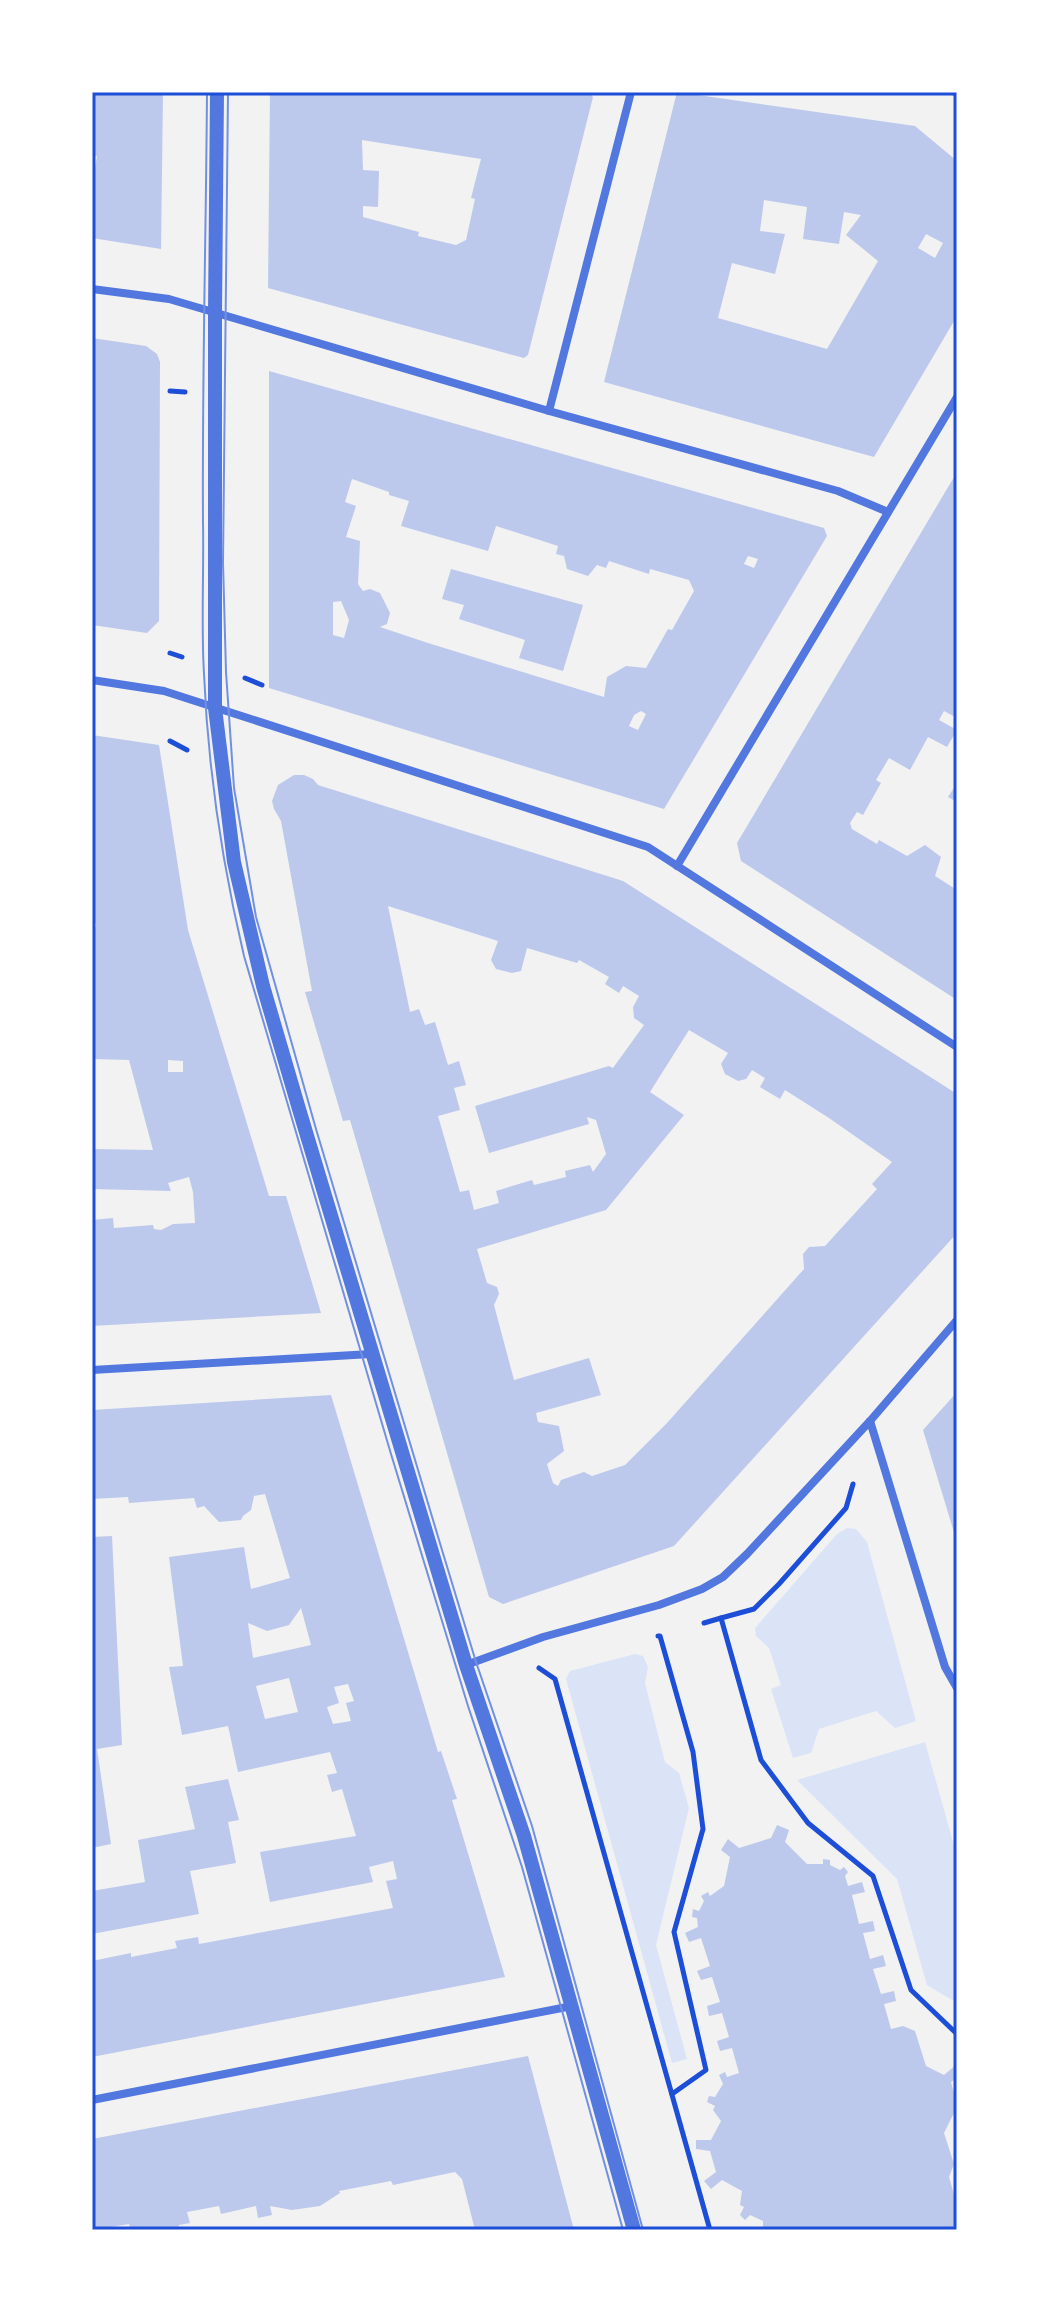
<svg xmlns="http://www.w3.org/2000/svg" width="1049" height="2322" font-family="'Archivo Narrow',sans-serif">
<rect width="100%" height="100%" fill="#f2f2f2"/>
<g fill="#dbe4f7">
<polygon points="847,1528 856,1529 867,1542 916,1721 895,1728 876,1711 819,1729 811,1753 793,1758 771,1689 781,1685 769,1648 756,1636 755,1628 837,1534"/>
<polygon points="635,1654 643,1656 648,1667 645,1683 665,1762 679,1773 689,1808 656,1945 687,2059 672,2063 566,1679 570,1671"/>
<polygon points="925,1742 957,1856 957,2003 927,1985 897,1879 797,1780"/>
</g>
<g fill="#bdc9ec" fill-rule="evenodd">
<polygon points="92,92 163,92 161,249 92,238 92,174 94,174 97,156 92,155"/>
<path d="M270,92H589L593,97L528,355L524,358L268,288ZM362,140L481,159L471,198L475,199L466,240L456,245L418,236L419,232L363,217V206L378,207L379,171L363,170Z"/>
<path d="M677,92L915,126L957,161V316L874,457L604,382ZM764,200L807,207L803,239L839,244L844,212L861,215L846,235L878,261L827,349L718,318L732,263L775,274L785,234L760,231ZM926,234L943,243L935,258L918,248Z"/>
<polygon points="92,338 146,346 157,354 160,362 159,621 147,633 92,625"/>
<path d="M269,371L824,528L827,536L664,809L269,688ZM352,479L389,492V495L409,501L401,526L488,551L496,526L558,546L556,554L564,556L567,569L588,576L597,565L606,568L609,561L649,574L650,569L689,580L694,591L672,630L668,629L646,668L626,666L607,677L604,697L428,643L380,627L387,624L390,613L380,593L370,589L363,591L358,584L360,541L346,537L356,506L345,502ZM748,556L758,559L754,568L744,564ZM341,601L349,620L344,638L333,635V602ZM641,711L646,714L638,730L629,726L634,715Z"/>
<polygon points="957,472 957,688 954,693 957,695 957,718 944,711 939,720 957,730 947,747 928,737 910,770 889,758 876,780 881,783 863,815 857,812 850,823 852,829 877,844 879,840 907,856 925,845 941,857 935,876 957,890 957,1000 741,861 737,843"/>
<polygon points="451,569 583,605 563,671 519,658 525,640 459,619 464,605 442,599"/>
<path d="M92,735L159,745L188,930L269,1196H286L321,1313L92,1326V1220L113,1218L114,1228L153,1225L154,1229L161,1230L173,1224L195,1223L193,1192L189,1177L168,1183L171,1191L92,1189V1149L153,1150L129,1060L92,1059V927H96L92,903ZM168,1060L183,1061V1072H168Z"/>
<path d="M294,775H304L313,779L318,785L623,881L957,1094V1233L674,1546L503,1604L489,1597L350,1120L343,1121L305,992L312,991L281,821L274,809L272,801L278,785ZM388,906L498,941L491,960L496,969L512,973L521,971L527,948L577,963L579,960L609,977L605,984L619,993L623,986L639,996L633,1007L634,1018L644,1025L613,1068L609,1066L475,1106L489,1153L589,1124L587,1117L596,1120L606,1154L593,1172L590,1165L565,1171L566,1177L534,1185L532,1180L496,1191L499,1203L474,1210L469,1190L460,1192L438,1116L460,1110L454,1088L466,1085L459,1061L448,1065L435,1022L425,1025L419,1009L410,1012ZM689,1030L728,1053L721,1064L725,1074L738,1081L746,1079L752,1070L765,1078L760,1087L780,1099L785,1090L829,1118L892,1162L872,1184L877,1189L825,1246L809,1247L803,1254L804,1269L667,1423L625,1465L592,1476L584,1472L561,1480L558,1486L553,1483L547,1464L564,1451L559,1426L538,1422L536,1413L601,1395L589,1358L514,1380L494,1305L499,1294L497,1287L487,1283L477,1249L606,1210L684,1115L650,1092Z"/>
<polygon points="957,783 957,802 948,797"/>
<polygon points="957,1392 957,1539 956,1539 923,1430"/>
<path d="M331,1395L438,1752L441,1751L457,1799L452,1800L505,1977L92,2057V1961L131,1953V1957L177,1948L175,1941L198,1937L199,1944L393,1908L386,1881L397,1879L393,1861L369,1867L373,1882L270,1902L260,1852L356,1836L342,1789L332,1792L327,1775L337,1773L330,1752L238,1772L228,1726L182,1735L169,1667L183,1666L169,1557L244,1547L251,1589L290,1578L265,1494L254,1496L251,1510L243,1516L241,1520L219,1522L204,1506L197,1508L194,1498L129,1503L128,1497L92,1499V1410ZM301,1608L311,1645L253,1658L248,1623L267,1631L289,1625ZM289,1678L298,1712L265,1719L256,1686ZM348,1684L354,1701L346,1703L351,1721L333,1724L327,1707L339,1703L334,1687Z"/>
<polygon points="112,1536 122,1745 97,1749 111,1844 92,1848 92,1537"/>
<polygon points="228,1779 239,1820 228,1822 236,1863 190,1871 199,1914 92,1934 92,1891 145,1882 138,1840 195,1829 185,1787"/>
<polygon points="777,1825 789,1830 785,1842 807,1864 823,1864 823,1859 830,1860 830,1865 840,1870 844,1867 848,1872 845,1876 848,1886 862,1882 865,1892 852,1895 859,1924 873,1921 875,1931 863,1933 870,1959 883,1955 886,1966 873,1969 881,1994 894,1991 896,2001 884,2004 891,2029 903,2026 915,2031 926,2066 944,2075 957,2064 957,2078 951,2082 957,2104 957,2114 954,2113 944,2133 954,2164 949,2177 957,2205 957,2219 953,2228 947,2230 763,2230 763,2221 750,2215 745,2220 740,2215 744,2207 740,2205 742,2191 722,2180 711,2189 704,2181 716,2172 710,2151 696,2149 696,2140 711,2140 721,2121 713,2110 715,2106 707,2102 709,2096 715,2097 723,2084 719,2075 725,2072 727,2077 739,2073 732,2048 720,2051 717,2041 729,2037 722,2013 709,2016 707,2006 720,2002 712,1977 701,1980 697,1971 710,1966 701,1938 689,1942 685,1933 698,1927 697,1918 692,1917 693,1909 699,1911 704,1901 701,1896 708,1892 710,1896 724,1886 730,1857 721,1850 728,1839 739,1848 771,1838"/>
<polygon points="528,2056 574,2230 475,2230 462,2179 455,2172 393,2185 391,2181 339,2191 340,2193 320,2206 292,2210 270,2206 272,2215 258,2218 256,2206 221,2214 219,2206 187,2212 190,2223 179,2225 177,2230 131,2230 129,2224 92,2230 92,2139"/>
</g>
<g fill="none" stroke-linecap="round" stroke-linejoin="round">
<g stroke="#1d4ed8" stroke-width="5">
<polyline points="170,391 185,392"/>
<polyline points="170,653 182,657"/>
<polyline points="245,678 262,685"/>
<polyline points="170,741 187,750"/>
<polyline points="721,1618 754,1609 779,1584 846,1508 853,1484"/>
<polyline points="704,1623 721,1618 761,1760 808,1823 873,1876 911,1990 957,2034"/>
<polyline points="658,1636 660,1636 693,1752 703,1829 674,1932 706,2070 672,2094"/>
<polyline points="539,1668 555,1679 710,2230"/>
</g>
<g stroke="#5277de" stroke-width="8">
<polyline points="955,92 957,94"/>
<polyline points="92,289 169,299 549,411 838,491 888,512"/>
<polyline points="549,411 631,92"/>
<polyline points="92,680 164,691 648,847 957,1047"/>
<polyline points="677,866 957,397"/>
<polyline points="92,1370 371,1354"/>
<polyline points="870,1421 945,1667 957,1688"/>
<polyline points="466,1665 543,1637 659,1605 702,1589 723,1577 747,1554 870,1421 957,1320"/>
<polyline points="92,2100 572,2006"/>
</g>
<polyline stroke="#5277de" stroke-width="14" points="217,92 215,314 215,708 234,862 263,986 299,1109 466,1665 524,1836 634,2230"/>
<g stroke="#7290e2" stroke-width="2">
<path d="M207,92C206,236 202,379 203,523C204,573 201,624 204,674C208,769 222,863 244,956L391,1454L468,1706L522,1867L623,2230"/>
<polyline points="228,92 223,563 226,672 234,788 256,917 316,1129 442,1550 476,1662 532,1826 643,2230"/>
</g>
</g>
<rect width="1049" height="2322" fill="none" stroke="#ffffff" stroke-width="188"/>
<rect x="94" y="94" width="861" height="2134" fill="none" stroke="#1d4ed8" stroke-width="3"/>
</svg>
